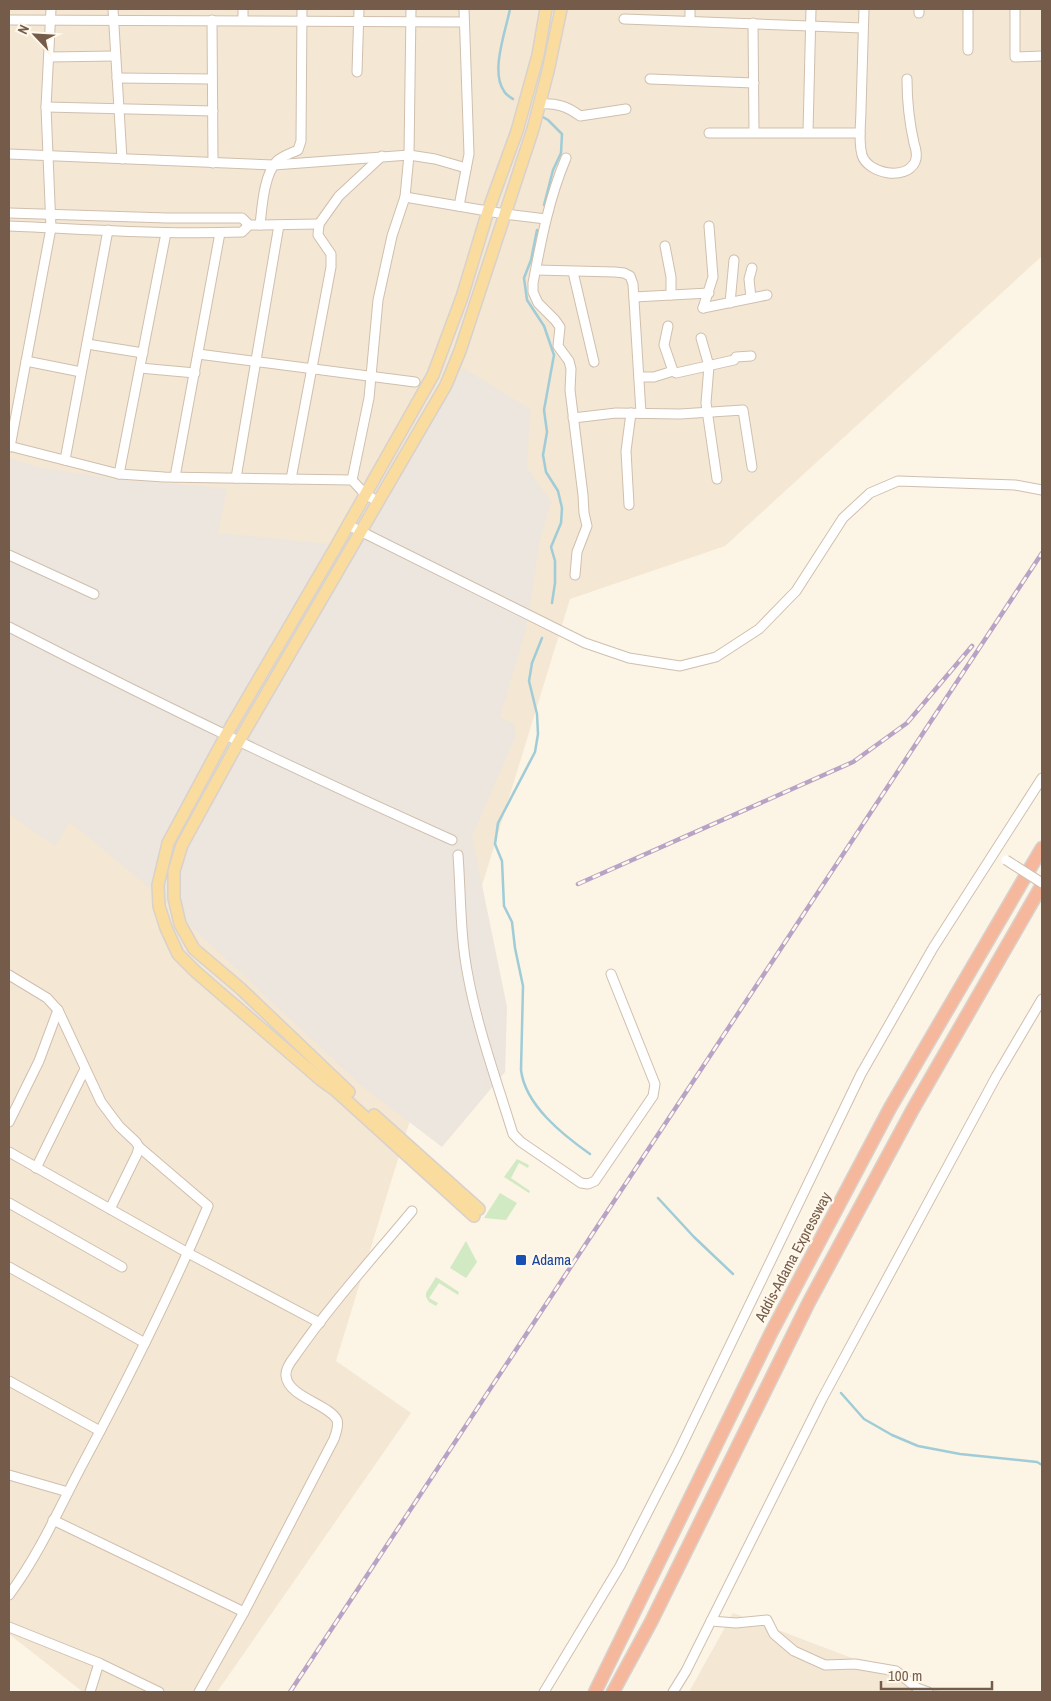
<svg xmlns="http://www.w3.org/2000/svg" width="1051" height="1701" font-family="'Archivo Narrow',sans-serif">
<rect width="100%" height="100%" fill="#fcf4e5"/>
<g fill="#f4e7d3">
<polygon points="9,9 1042,9 1042,256 725,546 570,599 336,1361 411,1413 217,1692 83,1692 9,1634"/>
<polygon points="733,1613 942,1692 689,1692"/>
</g>
<polygon fill="#ece6df" points="463,368 530,409 527,468 551,501 540,540 526,629 500,717 514,724 516,735 472,836 507,1007 505,1072 442,1147 362,1086 150,888 70,822 55,846 9,814 9,458 38,467 120,480 227,488 218,533 359,547 389,492"/>
<g fill="#d1eac3">
<polygon points="517,1159 529,1165 528,1168 519,1163 511,1178 530,1191 529,1193 504,1177"/>
<polygon points="500,1193 517,1203 506,1220 484,1218"/>
<polygon points="466,1241 477,1262 466,1278 450,1268"/>
<polygon points="436,1277 459,1292 458,1295 439,1283 429,1298 438,1303 436,1306 429,1302 426,1297 426,1293"/>
</g>
<g fill="none" stroke-linecap="round" stroke-linejoin="round">
<g stroke="#a0ccd7" stroke-width="2.5">
<path d="M510,9C506,30 490,72 504,91C505,94 510,97 513,99"/>
<polyline points="541,116 548,120 562,134 561,153 553,170 544,205"/>
<polyline points="537,230 531,260 524,278 527,300 544,326 554,355 544,410 547,432 543,455 546,472 558,491 562,508 561,523 551,547 555,561 555,583 552,603"/>
<path d="M542,638L532,663L529,681L537,714L538,734L535,752L498,823L495,844L502,861L504,906L512,922L515,948L523,986L521,1070C525,1105 563,1135 590,1154"/>
<polyline points="658,1198 694,1237 733,1274"/>
<polyline points="841,1393 864,1419 892,1435 918,1446 960,1454 1037,1462 1042,1465"/>
</g>
<g stroke="#d0bfae" stroke-width="11">
<g id="minor">
<polyline points="113,9 122,159"/>
<path d="M864,9C863,42 862,75 861,109C861,123 858,141 862,155C868,174 906,181 915,162C918,156 916,149 914,143C909,121 907,101 907,79"/>
<polyline points="919,9 919,13"/>
<polyline points="1015,9 1015,57 1042,56"/>
<polyline points="624,19 863,28"/>
<polyline points="9,20 464,22"/>
<polyline points="212,20 213,163"/>
<polyline points="243,20 243,9"/>
<polyline points="690,21 690,9"/>
<polyline points="753,23 754,132"/>
<polyline points="968,50 968,9"/>
<polyline points="49,57 115,56"/>
<polyline points="357,72 359,9"/>
<polyline points="117,78 212,79"/>
<polyline points="650,79 754,83"/>
<path d="M540,104C556,103 567,106 580,116L626,109"/>
<polyline points="46,107 213,111"/>
<polyline points="808,132 811,9"/>
<polyline points="709,133 860,133"/>
<polyline points="9,154 274,165 409,155 435,159 466,168"/>
<path d="M566,158C549,198 541,241 533,283V292L538,303L555,320L560,327L558,346L569,361L571,369L570,390L583,495L584,513L587,526L577,552L575,575"/>
<polyline points="405,197 505,214 546,219"/>
<polyline points="459,206 469,154 464,9"/>
<path d="M9,213L167,218H242L249,225H260C262,207 264,174 277,161C282,156 292,153 298,150L301,141L302,9"/>
<polyline points="260,225 319,224"/>
<path d="M9,226C87,229 164,235 242,232L249,225"/>
<polyline points="665,246 671,277 671,295"/>
<polyline points="536,270 615,272 624,273 630,276 633,284 641,413"/>
<polyline points="573,272 594,362"/>
<polyline points="634,297 709,293"/>
<polyline points="751,298 749,279 752,268"/>
<polyline points="730,303 734,260"/>
<polyline points="703,308 713,277 709,226"/>
<polyline points="703,308 767,295"/>
<polyline points="668,326 664,345 673,371 676,373 734,360 736,357 751,356"/>
<polyline points="701,338 709,366 706,403 717,479"/>
<polyline points="87,344 143,353"/>
<polyline points="198,354 415,382"/>
<polyline points="26,361 81,372"/>
<polyline points="140,368 195,373"/>
<polyline points="639,377 654,377 673,371"/>
<polyline points="573,418 616,413 680,414 743,410 752,467"/>
<polyline points="9,446 119,474 164,477 352,480 365,494 377,501"/>
<polyline points="10,447 51,228 46,107 51,9"/>
<polyline points="65,460 108,230"/>
<polyline points="119,474 166,233"/>
<polyline points="175,477 220,233"/>
<polyline points="236,478 279,225"/>
<polyline points="291,479 331,267 331,254 318,235 319,224 339,196 382,156"/>
<polyline points="352,480 369,398 378,300 392,236 405,197 409,155 411,9"/>
<polyline points="629,505 626,451 631,413"/>
<polyline points="348,525 585,643 629,658 680,666 716,657 759,629 796,591 843,518 870,493 898,481 1015,485 1042,490"/>
<polyline points="9,555 94,594"/>
<path d="M9,627C155,702 302,773 452,840"/>
<path d="M458,855C461,895 460,936 468,976C478,1030 497,1082 513,1134L521,1142L581,1183L588,1184L595,1181L653,1096L655,1084L611,974"/>
<path d="M9,975L47,998L58,1010L101,1102L119,1126L136,1142L139,1147L208,1206C170,1296 126,1383 80,1469C58,1511 38,1556 9,1595"/>
<polyline points="9,1122 39,1061 58,1010"/>
<polyline points="9,1152 188,1253 320,1323"/>
<polyline points="36,1168 85,1069"/>
<polyline points="9,1203 122,1267"/>
<polyline points="110,1209 137,1154 139,1147"/>
<polyline points="9,1267 145,1343"/>
<polyline points="9,1381 100,1431"/>
<polyline points="9,1475 68,1492"/>
<polyline points="53,1520 244,1612"/>
<polyline points="711,1621 736,1623 767,1620 774,1634 794,1651 825,1665 855,1664 896,1671 917,1688 928,1692"/>
<polyline points="9,1627 99,1663 159,1692"/>
<polyline points="90,1692 99,1663"/>
<path d="M199,1692L244,1612L334,1439C336,1433 339,1426 337,1420C329,1404 288,1397 286,1376C285,1369 291,1361 295,1356C330,1305 373,1258 412,1211"/>
<polyline points="544,1692 620,1566 678,1453 861,1074 933,948 1042,778"/>
<polyline points="673,1692 686,1671 822,1399 996,1077 1042,999"/>
</g>
</g>
<g stroke="#d8d1cc" stroke-width="14">
<g id="major">
<polyline points="349,1092 240,988 194,949 180,924 174,898 174,871 182,845 239,741 446,385 460,351 533,129 548,71 561,9"/>
<polyline points="374,1115 479,1209"/>
<polyline points="474,1216 335,1090 321,1080 196,972 178,954 166,928 159,906 158,885 168,843 226,735 334,550 433,375 462,297 488,211 517,131 538,55 546,9"/>
</g>
</g>
<g stroke="#d8d1cc" stroke-width="15">
<g id="highway">
<polyline points="595,1692 771,1333 890,1108 1042,848"/>
<polyline points="613,1692 651,1622 809,1302 913,1109 1042,885"/>
</g>
</g>
<use href="#minor" stroke="#fff" stroke-width="9"/>
<use href="#major" stroke="#fadc9e" stroke-width="11"/>
<use href="#highway" stroke="#f6b89c" stroke-width="12"/>
<g stroke="#b8a3c6" stroke-width="4.5">
<g id="rail">
<polyline points="578,884 853,762 907,723 972,646"/>
<polyline points="290,1692 1042,553"/>
</g>
</g>
<use href="#rail" stroke="#fff8eb" stroke-width="2.5" stroke-dasharray="8" stroke-linecap="butt"/>
<g stroke="#d0bfae" stroke-width="11" stroke-linecap="butt">
<polyline id="minor-bridge" points="1006,860 1042,883"/>
</g>
<use href="#minor-bridge" stroke="#fff" stroke-width="9"/>
</g>
<rect fill="#1a4fb4" stroke="#fff8eb" stroke-width="2" x="515" y="1254" width="12" height="12" rx="2.5"/>
<g text-anchor="middle" stroke-width="5" stroke-linejoin="round" paint-order="stroke">
<g font-size="15" fill="#755c4a" stroke="#fff8eb">
<text transform="translate(793 1257) rotate(-62)" y="5">Addis-Adama Expressway</text>
</g>
<g font-size="15" fill="#164399" stroke="#fff8eb" text-anchor="start">
<text x="532" y="1265">Adama</text>
</g>
</g>
<rect width="1051" height="1701" fill="none" stroke="#755c4a" stroke-width="20"/>
<g transform="translate(35 35) rotate(295)" stroke="#fff8eb" stroke-width="4" paint-order="stroke">
<path d="M0-4L9 19L0 12L-9 19Z" fill="#755c4a"/>
<text y="-8" font-size="14" font-weight="bold" text-anchor="middle" fill="#755c4a">N</text>
</g>
<path d="M881 1681v8h111v-8" fill="none" stroke="#755c4a" stroke-width="2.5"/>
<text x="888" y="1681" font-size="15" fill="#755c4a" stroke="#fff8eb" stroke-width="4" paint-order="stroke">100 m</text>
</svg>
